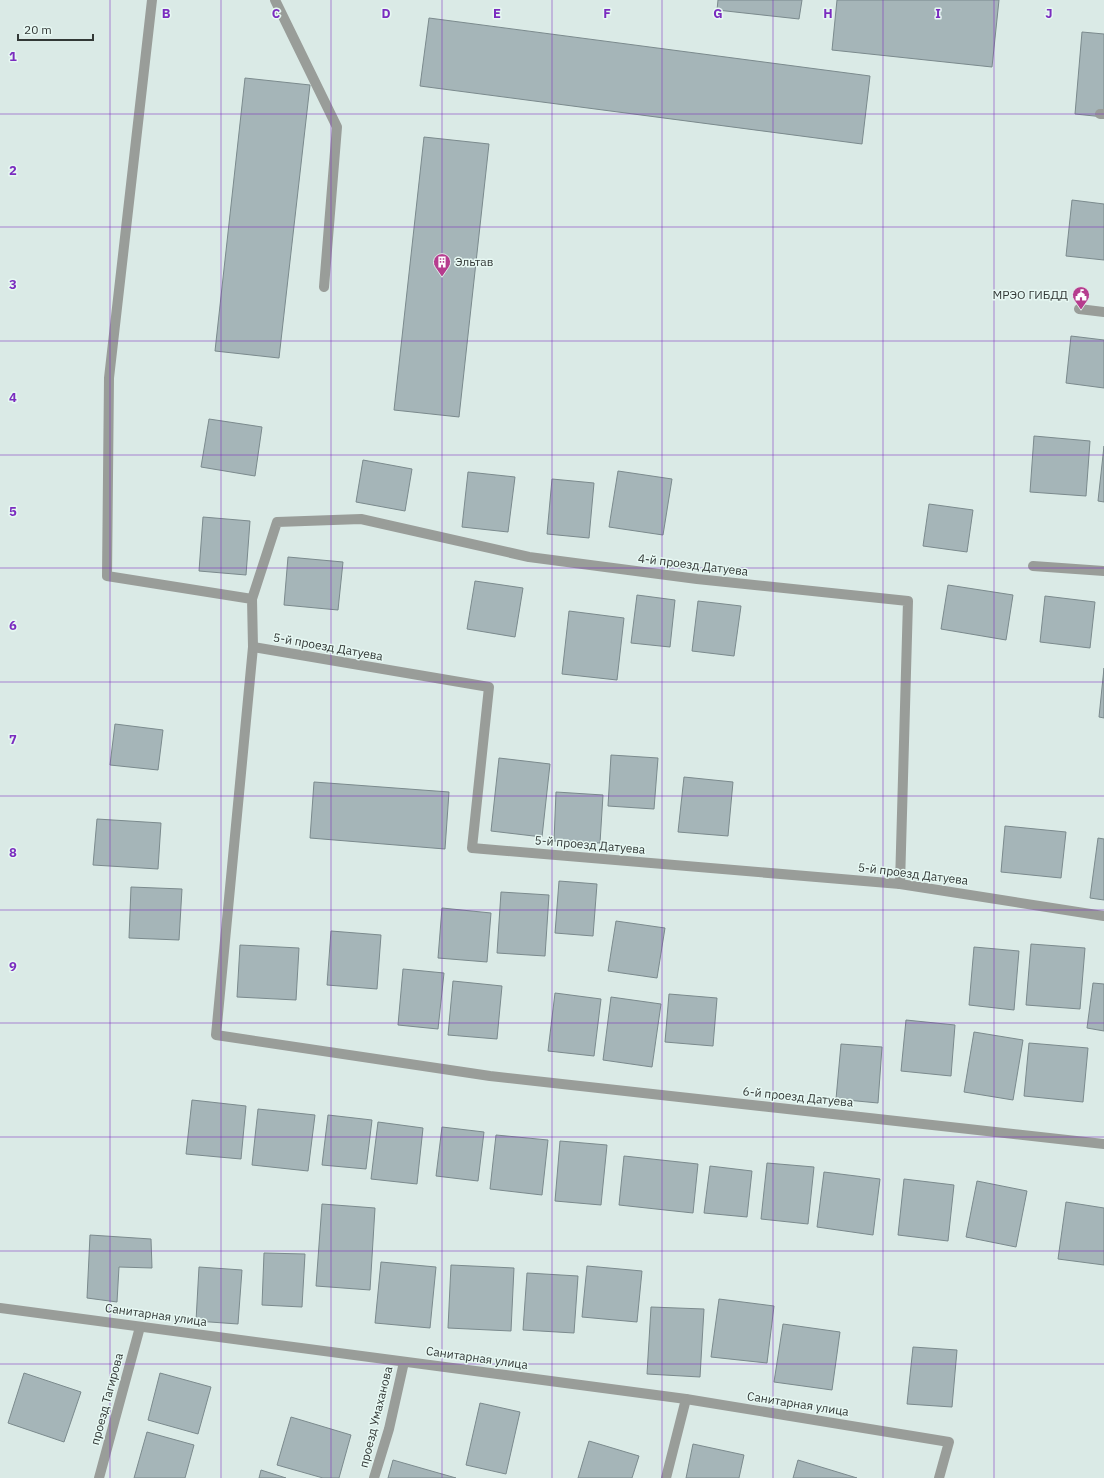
<svg xmlns="http://www.w3.org/2000/svg" width="1104" height="1478" font-family="'IBM Plex Sans',sans-serif">
<rect width="100%" height="100%" fill="#daeae6"/>
<g fill="#a5b5b8" stroke="#7b8a8d">
<polygon points="718,0 802,0 799,19 717,10"/>
<polygon points="837,0 999,0 992,67 832,50"/>
<polygon points="429,18 870,76 862,144 420,86"/>
<polygon points="1082,32 1104,34 1104,117 1075,114"/>
<polygon points="245,78 310,85 279,358 215,351"/>
<polygon points="424,137 489,144 459,417 394,410"/>
<polygon points="1072,200 1104,204 1104,260 1066,256"/>
<polygon points="1071,336 1104,340 1104,388 1066,383"/>
<polygon points="209,419 262,427 255,476 201,467"/>
<polygon points="1034,436 1090,441 1086,496 1030,492"/>
<polygon points="1104,446 1104,502 1098,501"/>
<polygon points="363,460 412,469 405,511 356,502"/>
<polygon points="618,471 672,479 663,535 609,527"/>
<polygon points="468,472 515,477 508,532 462,527"/>
<polygon points="552,479 594,483 589,538 547,534"/>
<polygon points="929,504 973,510 967,552 923,546"/>
<polygon points="203,517 250,521 246,575 199,571"/>
<polygon points="288,557 343,562 338,610 284,605"/>
<polygon points="475,581 523,588 515,637 467,629"/>
<polygon points="948,585 1013,595 1006,640 941,629"/>
<polygon points="637,595 675,600 670,647 631,643"/>
<polygon points="1045,596 1095,602 1090,648 1040,642"/>
<polygon points="698,601 741,606 734,656 692,651"/>
<polygon points="569,611 624,618 617,680 562,674"/>
<polygon points="1104,668 1104,718 1099,717"/>
<polygon points="115,724 163,730 158,770 110,765"/>
<polygon points="611,755 658,758 654,809 608,806"/>
<polygon points="499,758 550,764 542,837 491,831"/>
<polygon points="684,777 733,782 728,836 678,832"/>
<polygon points="314,782 449,792 445,849 310,838"/>
<polygon points="556,792 603,795 600,843 554,841"/>
<polygon points="97,819 161,823 158,869 93,865"/>
<polygon points="1005,826 1066,832 1061,878 1001,872"/>
<polygon points="1098,838 1104,839 1104,900 1090,898"/>
<polygon points="559,881 597,884 593,936 555,933"/>
<polygon points="131,887 182,889 179,940 129,938"/>
<polygon points="501,892 549,895 545,956 497,953"/>
<polygon points="442,908 491,913 487,962 438,958"/>
<polygon points="616,921 665,928 657,978 608,971"/>
<polygon points="331,931 381,935 377,989 327,985"/>
<polygon points="1031,944 1085,948 1080,1009 1026,1005"/>
<polygon points="240,945 299,948 296,1000 237,997"/>
<polygon points="974,947 1019,951 1014,1010 969,1005"/>
<polygon points="403,969 444,973 438,1029 398,1025"/>
<polygon points="453,981 502,986 497,1039 448,1035"/>
<polygon points="1093,983 1104,984 1104,1031 1087,1028"/>
<polygon points="555,993 601,999 594,1056 548,1051"/>
<polygon points="669,994 717,998 713,1046 665,1042"/>
<polygon points="611,997 661,1004 652,1067 603,1060"/>
<polygon points="906,1020 955,1025 951,1076 901,1071"/>
<polygon points="974,1032 1023,1040 1013,1100 964,1092"/>
<polygon points="1029,1043 1088,1048 1083,1102 1024,1096"/>
<polygon points="841,1044 882,1047 878,1103 836,1099"/>
<polygon points="192,1100 246,1106 241,1159 186,1154"/>
<polygon points="258,1109 315,1115 308,1171 252,1165"/>
<polygon points="328,1115 372,1120 366,1169 322,1165"/>
<polygon points="378,1122 423,1128 417,1184 371,1179"/>
<polygon points="442,1127 484,1132 478,1181 436,1176"/>
<polygon points="496,1135 548,1140 542,1195 490,1189"/>
<polygon points="560,1141 607,1145 601,1205 555,1201"/>
<polygon points="624,1156 698,1164 693,1213 619,1205"/>
<polygon points="767,1163 814,1167 808,1224 761,1219"/>
<polygon points="710,1166 752,1171 747,1217 704,1213"/>
<polygon points="824,1172 880,1179 873,1235 817,1227"/>
<polygon points="904,1179 954,1185 948,1241 898,1235"/>
<polygon points="977,1181 1027,1191 1016,1247 966,1237"/>
<polygon points="1066,1202 1104,1208 1104,1265 1058,1259"/>
<polygon points="322,1204 375,1208 370,1290 316,1286"/>
<polygon points="90,1235 151,1239 152,1268 119,1267 117,1302 87,1298"/>
<polygon points="264,1253 305,1254 302,1307 262,1305"/>
<polygon points="381,1262 436,1267 430,1328 375,1323"/>
<polygon points="451,1265 514,1268 511,1331 448,1328"/>
<polygon points="587,1266 642,1271 637,1322 582,1317"/>
<polygon points="199,1267 242,1270 238,1324 196,1321"/>
<polygon points="527,1273 578,1276 574,1333 523,1330"/>
<polygon points="719,1299 774,1306 767,1363 711,1357"/>
<polygon points="651,1307 704,1309 700,1377 647,1374"/>
<polygon points="783,1324 840,1332 832,1390 774,1382"/>
<polygon points="913,1347 957,1350 952,1407 907,1404"/>
<polygon points="24,1373 81,1392 64,1442 8,1423"/>
<polygon points="160,1373 211,1387 198,1434 148,1420"/>
<polygon points="480,1403 520,1412 506,1474 466,1465"/>
<polygon points="291,1417 351,1435 339,1478 323,1478 277,1465"/>
<polygon points="147,1432 194,1445 185,1478 134,1478"/>
<polygon points="589,1441 639,1456 632,1478 578,1478"/>
<polygon points="693,1444 744,1455 739,1478 686,1478"/>
<polygon points="393,1460 456,1478 388,1478"/>
<polygon points="798,1460 857,1478 793,1478"/>
<polygon points="261,1470 286,1478 259,1478"/>
</g>
<g fill="none" stroke-linecap="round" stroke-linejoin="round">
<g stroke="#999d99" stroke-width="10">
<polyline points="275,0 337,127 324,287"/>
<polyline points="1079,309 1104,312"/>
</g>
<g stroke="#999d99" stroke-width="10">
<polyline points="152,0 109,378 107,576 252,599 253,647 216,1035 490,1076 1104,1144"/>
<polyline points="1100,114 1104,114"/>
<polyline points="1033,566 1104,571"/>
<polyline points="252,599 277,522 361,519 529,557 697,579 908,601 900,884"/>
<polyline points="253,647 489,687 472,848 900,884 1104,916"/>
<polyline points="0,1308 686,1399 949,1442 939,1478"/>
<polyline points="99,1478 140,1327"/>
<polyline points="374,1478 389,1429 404,1362"/>
<polyline points="666,1478 686,1399"/>
</g>
</g>
<path fill="none" stroke="#7b2cbf" stroke-width="1" stroke-opacity="0.55" d="M110,0V1478M221,0V1478M331,0V1478M442,0V1478M552,0V1478M662,0V1478M773,0V1478M883,0V1478M994,0V1478M0,114H1104M0,227H1104M0,341H1104M0,455H1104M0,568H1104M0,682H1104M0,796H1104M0,910H1104M0,1023H1104M0,1137H1104M0,1251H1104M0,1364H1104"/>
<defs>
<g id="building-pin" transform="scale(0.9)"><path d="M0 17L-7.5 6A9.5 9.5 0 1 1 7.5 6Z" fill="#b63c8e" stroke="#e7f8f3"/><path d="M-4-6H4V6H1V3H-1V6H-4ZM-2.5-4.3h1.7v1.8h-1.7ZM.8-4.3h1.7v1.8H.8ZM-2.5-1h1.7V.8h-1.7ZM.8-1h1.7V.8H.8Z" fill="#fff"/></g>
<g id="civic-pin" transform="scale(0.9)"><path d="M0 17L-7.5 6A9.5 9.5 0 1 1 7.5 6Z" fill="#b63c8e" stroke="#e7f8f3"/><path d="M-.6-6.5H3V-4.5H.6V-3L4-1V1h2V6H-6V1h2V-1L-.6-3ZM-1.2 2.5V6h2.4V2.5Z" fill="#fff"/></g>
</defs>
<g fill-rule="evenodd">
<use href="#building-pin" x="442" y="262"/>
<use href="#civic-pin" x="1081" y="295"/>
</g>
<g text-anchor="middle" stroke-width="3" stroke-linejoin="round" paint-order="stroke">
<g font-size="12" fill="#323836" stroke="#e7f8f3" text-anchor="start">
<text x="455" y="266">Эльтав</text>
<text x="1068" y="299" text-anchor="end">МРЭО ГИБДД</text>
</g>
<g font-size="12" fill="#323836" stroke="#e7f8f3">
<text transform="translate(693 565) rotate(7)" y="4">4-й проезд Датуева</text>
<text transform="translate(328 647) rotate(10)" y="4">5-й проезд Датуева</text>
<text transform="translate(590 845) rotate(5)" y="4">5-й проезд Датуева</text>
<text transform="translate(913 874) rotate(7)" y="4">5-й проезд Датуева</text>
<text transform="translate(798 1097) rotate(6)" y="4">6-й проезд Датуева</text>
<text transform="translate(156 1315) rotate(8)" y="4">Санитарная улица</text>
<text transform="translate(477 1358) rotate(8)" y="4">Санитарная улица</text>
<text transform="translate(107 1399) rotate(-75)" y="4">проезд Тагирова</text>
<text transform="translate(798 1404) rotate(9)" y="4">Санитарная улица</text>
<text transform="translate(376 1417) rotate(-76)" y="4">проезд Умаханова</text>
</g>
</g>
<g font-size="13" text-anchor="middle" font-weight="bold" fill="#7b2cbf" stroke="#e7f8f3" stroke-width="3" stroke-linejoin="round" paint-order="stroke">
<text x="166" y="18">B</text>
<text x="276" y="18">C</text>
<text x="386" y="18">D</text>
<text x="497" y="18">E</text>
<text x="607" y="18">F</text>
<text x="718" y="18">G</text>
<text x="828" y="18">H</text>
<text x="938" y="18">I</text>
<text x="1049" y="18">J</text>
<text x="13" y="61">1</text>
<text x="13" y="175">2</text>
<text x="13" y="289">3</text>
<text x="13" y="402">4</text>
<text x="13" y="516">5</text>
<text x="13" y="630">6</text>
<text x="13" y="744">7</text>
<text x="13" y="857">8</text>
<text x="13" y="971">9</text>
</g>
<path d="M18 34v6h75v-6" fill="none" stroke="#323836" stroke-width="2"/>
<text x="24" y="34" font-size="12" fill="#323836" stroke="#e7f8f3" stroke-width="3" paint-order="stroke">20 m</text>
</svg>
